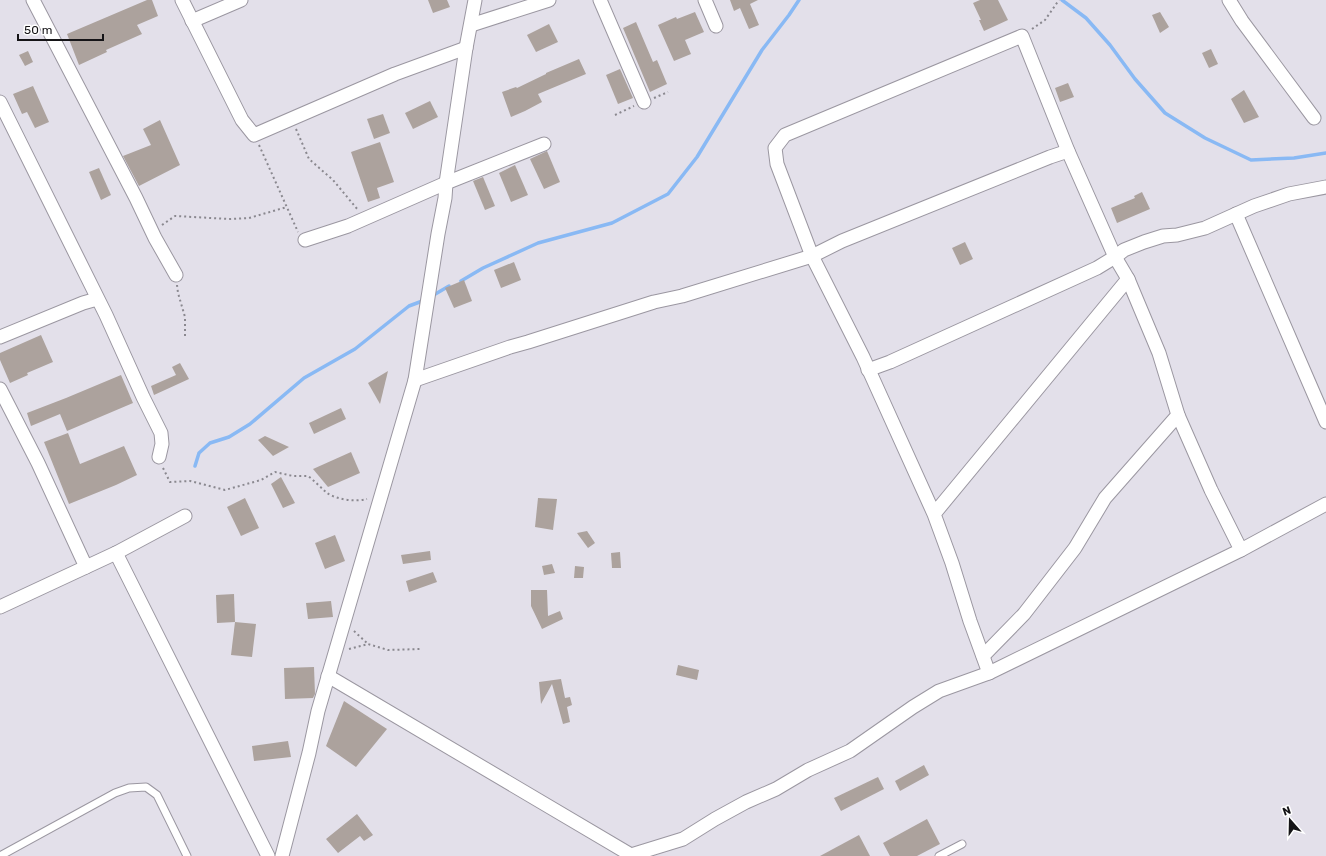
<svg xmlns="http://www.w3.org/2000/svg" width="1326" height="856" font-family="Rubik,sans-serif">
<rect width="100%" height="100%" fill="#e3e0ea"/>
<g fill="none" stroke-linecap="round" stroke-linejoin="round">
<g stroke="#89b9f4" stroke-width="3.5">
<polyline points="1062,0 1086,18 1110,45 1135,79 1165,113 1205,138 1251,160 1294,158 1326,153"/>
<polyline points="461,281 483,268 538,243 612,223 668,194 697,157 762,50 789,15 799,0"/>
<polyline points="432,296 449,286"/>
<polyline points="195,466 199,453 210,443 229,437 250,424 304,378 355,349 409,306 425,300"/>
</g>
</g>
<g fill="#aca29d">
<polygon points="147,0 152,0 158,16 137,25 142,34 106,50 107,52 79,65 67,34"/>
<polygon points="428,0 447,0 450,7 433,13"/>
<polygon points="730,0 758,0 750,4 759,25 749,29 740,8 734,11"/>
<polygon points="980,0 998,0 1008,20 984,31 979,20 981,20 973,3"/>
<polygon points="695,12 704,32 685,40 691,54 674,61 658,25 676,17 677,19"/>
<polygon points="1160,12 1169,27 1160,33 1152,15"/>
<polygon points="636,22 653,62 657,60 667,84 650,92 623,28"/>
<polygon points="549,24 558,42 536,52 527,35"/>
<polygon points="1211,49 1218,64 1209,68 1202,53"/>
<polygon points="28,51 33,62 25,66 19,55"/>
<polygon points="579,59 586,74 538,94 542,102 525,111 511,117 502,92 516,87 517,88 546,74 546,73"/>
<polygon points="620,69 633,98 618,104 606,75"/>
<polygon points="1068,83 1074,97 1060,102 1055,88"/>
<polygon points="33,86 49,122 35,128 27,112 22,114 13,94"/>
<polygon points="1244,90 1259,117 1244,123 1231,99"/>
<polygon points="430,101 438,117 413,129 405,113"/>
<polygon points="383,114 390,133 374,139 367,119"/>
<polygon points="160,120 180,165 139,186 123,156 151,145 143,129"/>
<polygon points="380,142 394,182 377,188 380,198 368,202 351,152"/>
<polygon points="547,151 560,182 544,189 530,159"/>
<polygon points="515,165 528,195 511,202 499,173"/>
<polygon points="99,168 111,195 101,200 89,172"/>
<polygon points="483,177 495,206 485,210 473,181"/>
<polygon points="1142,192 1150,209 1117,223 1111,208 1135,198 1134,196"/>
<polygon points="965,242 973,259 960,265 952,248"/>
<polygon points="514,262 521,280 501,288 494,270"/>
<polygon points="464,280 472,301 454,308 445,288"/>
<polygon points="41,335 53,362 27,373 28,375 10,383 0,360 0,353"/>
<polygon points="180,363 189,379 154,395 151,386 176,375 172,367"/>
<polygon points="388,371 380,404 368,383"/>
<polygon points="121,375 133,403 67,431 60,414 31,426 27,413 66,398"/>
<polygon points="341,408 346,419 314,434 309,423"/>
<polygon points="68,433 80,464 124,446 137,475 116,485 69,504 44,442"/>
<polygon points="265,436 289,447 273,456 258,440"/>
<polygon points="351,452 360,473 328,487 313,469"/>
<polygon points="281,477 295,503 283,508 271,484"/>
<polygon points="245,498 259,528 241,536 227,507"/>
<polygon points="538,498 557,499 553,530 535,527"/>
<polygon points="587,531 595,543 588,548 577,533"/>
<polygon points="335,535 345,561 325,569 315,543"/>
<polygon points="430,551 431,560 403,564 401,555"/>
<polygon points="620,552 621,568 612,568 611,553"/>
<polygon points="552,564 555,573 544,575 542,566"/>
<polygon points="575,566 584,567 583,578 574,578"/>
<polygon points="433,572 437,582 409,592 406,581"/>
<polygon points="531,590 547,590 548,616 560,611 563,619 542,629 531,606"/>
<polygon points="234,594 235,622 217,623 216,595"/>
<polygon points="331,601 333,617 308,619 306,603"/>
<polygon points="235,622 256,624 252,657 231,655"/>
<polygon points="678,665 699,670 697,680 676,675"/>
<polygon points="314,667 315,694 313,698 285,699 284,668"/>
<polygon points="561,679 565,698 570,697 572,705 567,707 570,722 563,724 552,684 541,704 539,682"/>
<polygon points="344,701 387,729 356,767 326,746"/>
<polygon points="288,741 291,757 254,761 252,746"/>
<polygon points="924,765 929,775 900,791 895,781"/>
<polygon points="878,777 884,789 841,811 834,798"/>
<polygon points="357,814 373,835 364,841 360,836 338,853 326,839"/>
<polygon points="927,819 940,844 917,856 890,856 883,843"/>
<polygon points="859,835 870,856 820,856"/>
</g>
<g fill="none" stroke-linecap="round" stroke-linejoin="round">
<g stroke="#9b97a1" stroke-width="9">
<g id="service">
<polyline points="0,856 115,793 129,788 146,787 157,795 187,856"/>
<polyline points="939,856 962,844"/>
</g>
</g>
<g stroke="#9b97a1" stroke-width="15">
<g id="minor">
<polyline points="33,0 136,198 155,238 176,275"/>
<polyline points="182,0 242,120 254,135 395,74 466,48"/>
<polyline points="600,0 644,102"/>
<polyline points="705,0 716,26"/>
<polyline points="1229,0 1242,21 1314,118"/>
<polyline points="192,21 241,0"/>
<polyline points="471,25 549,0"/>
<polyline points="0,102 106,315 143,397 161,433 162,444 159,457"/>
<polyline points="1236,214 1326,422"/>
<polyline points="305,240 348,226 446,183 544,144"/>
<polyline points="0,337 83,303 97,299"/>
<polyline points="868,370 890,362 1097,268 1115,257 1124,250 1144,242 1163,236 1177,235 1205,228 1254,206 1289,194 1326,187"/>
<polyline points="415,380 510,347 528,342 654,302 682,296 812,256 842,241 1050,157 1068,151"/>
<polyline points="0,389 38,463 86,567"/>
<polyline points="934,514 1128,279 1115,257 1068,151 1022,36 785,135 775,148 777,164 812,256 863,357 934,514 952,563 970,621 989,673"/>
<polyline points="1241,550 1326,504"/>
<polyline points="116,553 268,856"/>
<polyline points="0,607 116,553 185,516"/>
<polyline points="983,656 1024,614 1075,548 1105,498 1178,415 1159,353 1128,279"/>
<polyline points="328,676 631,855"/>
<polyline points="282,856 309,753 318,711 415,380 438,234 445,198 446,183 466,48 475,0"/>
<polyline points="628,856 683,839 715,819 746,802 776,789 808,770 850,751 913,707 939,691 989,673 1241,550 1211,490 1178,415"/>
</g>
</g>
<g stroke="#8a888f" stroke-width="2" stroke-dasharray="2 3" stroke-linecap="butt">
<polyline points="1032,29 1045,20 1059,0"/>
<polyline points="654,98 668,92"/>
<polyline points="615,115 634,106"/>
<polyline points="296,129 309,159 333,180 358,210"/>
<polyline points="259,145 298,232"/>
<polyline points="162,225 175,216 229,219 249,218 287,207"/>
<polyline points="177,285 178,293 185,317 185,337"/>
<path d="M163,468L170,482L190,481L225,490L261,480L275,472L293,476H308C315,481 321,488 327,493C338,500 355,502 367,499"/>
<polyline points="354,631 368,644"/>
<polyline points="349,649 368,644 388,650 421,649"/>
</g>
<use href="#service" stroke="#fff" stroke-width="7"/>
<use href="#minor" stroke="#fff" stroke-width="13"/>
</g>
<g transform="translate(1290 820) rotate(340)" stroke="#ffffff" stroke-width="3" paint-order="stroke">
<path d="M0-3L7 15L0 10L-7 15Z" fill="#151417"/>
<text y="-6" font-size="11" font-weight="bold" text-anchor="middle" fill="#151417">N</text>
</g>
<path d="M18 34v6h85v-6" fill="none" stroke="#151417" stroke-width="2"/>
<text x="24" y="34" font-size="12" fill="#151417" stroke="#ffffff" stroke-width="3" paint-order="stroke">50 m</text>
</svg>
